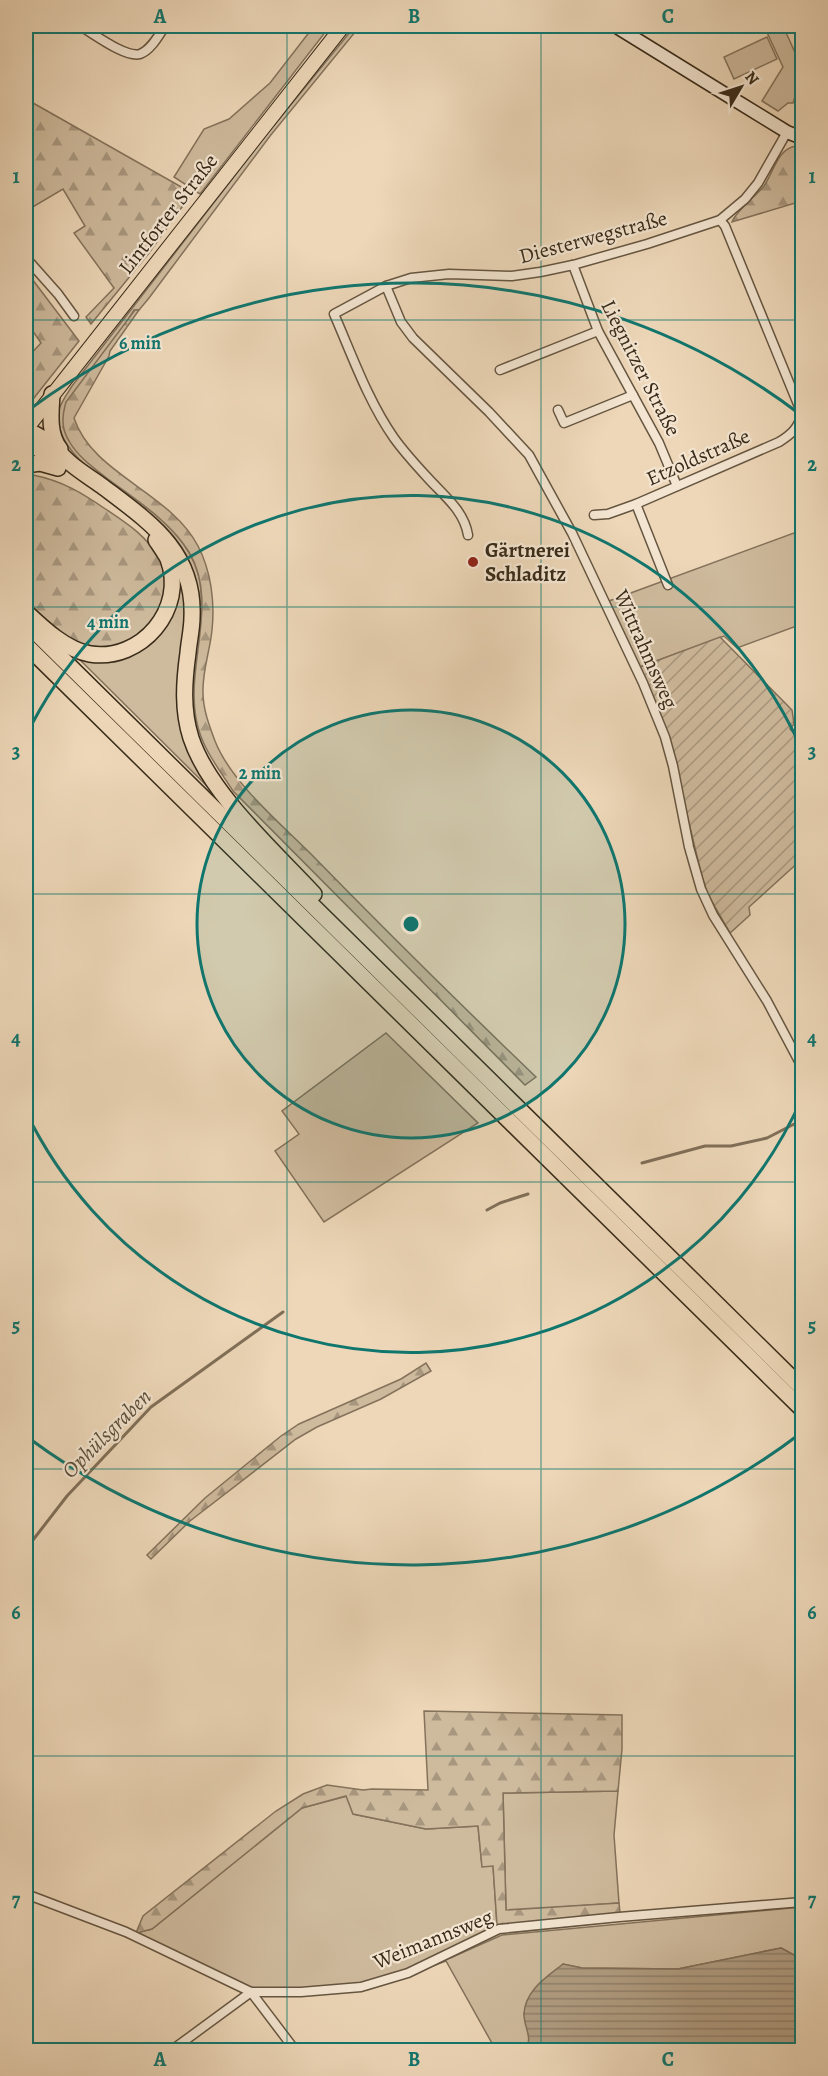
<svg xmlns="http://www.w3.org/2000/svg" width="828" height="2076" font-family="Alegreya,serif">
<defs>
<pattern id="forest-firs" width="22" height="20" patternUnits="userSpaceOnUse" patternTransform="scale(1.5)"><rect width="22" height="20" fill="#ceba9d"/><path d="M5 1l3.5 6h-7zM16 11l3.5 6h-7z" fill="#a8977f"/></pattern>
<pattern id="garden-furrows" width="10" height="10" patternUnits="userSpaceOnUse" patternTransform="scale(1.5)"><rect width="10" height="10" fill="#ceba9d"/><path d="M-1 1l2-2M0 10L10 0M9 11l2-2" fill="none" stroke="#a8977f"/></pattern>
<pattern id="water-rules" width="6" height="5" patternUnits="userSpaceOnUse" patternTransform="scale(1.5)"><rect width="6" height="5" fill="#b09d82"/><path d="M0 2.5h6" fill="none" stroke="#90806a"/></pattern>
</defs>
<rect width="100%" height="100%" fill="#edd7b8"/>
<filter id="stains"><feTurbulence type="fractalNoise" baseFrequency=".00333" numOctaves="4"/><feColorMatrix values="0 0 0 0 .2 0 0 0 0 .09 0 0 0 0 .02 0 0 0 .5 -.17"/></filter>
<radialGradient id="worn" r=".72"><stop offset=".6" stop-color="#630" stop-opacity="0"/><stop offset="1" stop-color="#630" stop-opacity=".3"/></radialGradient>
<g fill="#ceba9d" stroke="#84725b" stroke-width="1.5">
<polygon points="314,26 330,26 200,194 174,177 204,129 229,119 270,83"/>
<path d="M355,26H360L270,136L149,298L139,310H134L63,427C73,452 90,465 111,481C145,506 188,533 199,577C203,595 201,614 199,632C199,601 199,571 180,545C171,531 158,519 145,509C117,488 50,453 59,410C61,402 67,394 72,386L267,134Z"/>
<polygon points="764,26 783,26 802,68 802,75 793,103 788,103 778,111 762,101 783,67"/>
<polygon points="767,37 777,59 734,79 724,57"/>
<polygon points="802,530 802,624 737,648 724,636 640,667 609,601"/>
<polygon points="172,558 188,594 181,679 211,790 70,650 139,650"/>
<polygon points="386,1033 478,1123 324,1222 275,1151 299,1134 282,1111"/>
<polygon points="618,1791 614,1835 619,1903 506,1911 503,1793"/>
<polygon points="347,1796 353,1814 426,1829 478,1826 482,1866 493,1865 497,1925 450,1958 502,1935 802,1907 802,1969 796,1956 781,1948 678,1969 582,1968 563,1964 524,2013 530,2042 526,2050 483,2050 493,2045 446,1961 367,1990 252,1988 136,1933 152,1929 302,1808"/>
</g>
<g fill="url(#forest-firs)" stroke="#84725b" stroke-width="1.5">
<polygon points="26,99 192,193 149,253 91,324 86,317 114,288 74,233 85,226 63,189 26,211"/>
<path d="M796,146L802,147V201L732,222C735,212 756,196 764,186C773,173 778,148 796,146Z"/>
<polygon points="26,271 79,341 26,408 26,359 41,343 26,321"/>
<path d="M135,310H139L110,351L109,356L74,418C92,474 170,492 198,546C211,571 215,602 212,630C210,651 202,672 203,693C203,709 209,725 215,741C231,782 280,823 311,854C385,930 460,1004 536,1077L525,1085L233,791C219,769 202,748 197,723C184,667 220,604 189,552C170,521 136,500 108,479C94,468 78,457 69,441C61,428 62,416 66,402Z"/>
<path d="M33,475C63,481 82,493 107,510C128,524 148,537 160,560C167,575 167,599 159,614C155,620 148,626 143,631C140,634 137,638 133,640C116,650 88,649 71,639C54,630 39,614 26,600V476Z"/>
<polygon points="426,1363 431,1371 381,1399 317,1427 296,1439 190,1521 151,1559 147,1555 205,1498 281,1436 299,1424 401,1379"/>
<polygon points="424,1711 622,1715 622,1749 618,1791 503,1793 506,1910 619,1903 620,1913 497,1925 493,1866 482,1867 478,1826 426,1829 353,1814 346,1796 302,1808 152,1929 136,1933 143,1916 276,1811 303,1794 327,1785 363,1790 372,1789 428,1790"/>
</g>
<polygon fill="url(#garden-furrows)" stroke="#84725b" stroke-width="1.5" points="720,637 792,710 794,724 790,729 802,742 802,859 749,907 750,915 730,933 708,895 702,877 668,736 640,667"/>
<path fill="url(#water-rules)" stroke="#806f58" stroke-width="1.5" d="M781,1948L796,1956L802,1969V2050H526C533,2035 524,2029 524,2014C525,1990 547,1977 563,1964L582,1968L678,1969Z"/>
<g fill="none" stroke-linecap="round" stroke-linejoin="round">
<g stroke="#806f58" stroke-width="3">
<polyline points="642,1163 705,1146 731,1146 767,1138 802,1120"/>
<polyline points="487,1210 500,1203 528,1194"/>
<polyline points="26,1549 67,1496 151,1407 283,1312"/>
</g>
<g stroke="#665641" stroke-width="11">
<g id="street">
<path d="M80,26C93,33 125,58 140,54C151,50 159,35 165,26"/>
<polyline points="720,220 725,226 802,414"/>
<polyline points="26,258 58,294 74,316"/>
<polyline points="573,265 598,331 659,443 677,486"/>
<polyline points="386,286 401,322 413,338 489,412 529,455 572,533 643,683 665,737 673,766 689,847 701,889 713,915 767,1001 802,1067"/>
<polyline points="500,370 598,331"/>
<polyline points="558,410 564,423 633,395"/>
<polyline points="636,504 668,585"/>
<path d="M594,515L608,514L636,504L779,442C792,434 798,428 802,414"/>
<path d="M468,535C464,510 443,495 427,477C415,464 404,452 394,438C368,401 352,355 334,314L386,286L411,278L449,274L512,276L540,272L573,265L647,244L720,220L745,199L758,183L787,132"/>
<polyline points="26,1894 126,1932 251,1992 301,1992 361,1987 408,1973 499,1929 619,1917 802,1902"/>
<polyline points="172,2050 251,1992 295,2050"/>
</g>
</g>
<g stroke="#392b19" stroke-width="15">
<polyline id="secondary" points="615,26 730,97 787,132 802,138"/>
</g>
<g stroke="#392b19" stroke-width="16">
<polyline id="primary" points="26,429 343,26"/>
</g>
<g stroke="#392b19" stroke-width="18">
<g id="highway">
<path d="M52,394C51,412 48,434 60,449"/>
<path d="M26,430C45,437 54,448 69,462C79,471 91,478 102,486C148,521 195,551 192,617C192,629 189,641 188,653C184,682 182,710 191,738C209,793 275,852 314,894"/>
<polyline points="26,432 33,445 60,464"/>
<polyline points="26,465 40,463 58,468"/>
<path d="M26,612C43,628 66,650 90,654C141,662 187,609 168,559C165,553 160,546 156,540"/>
<polyline points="26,623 802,1388"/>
<polyline points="26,645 802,1409"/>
</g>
</g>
<use href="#street" stroke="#f3e5d1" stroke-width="8"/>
<use href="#secondary" stroke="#f3e5d1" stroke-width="12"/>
<use href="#primary" stroke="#edd7b8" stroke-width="14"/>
<use href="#highway" stroke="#edd7b8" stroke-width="15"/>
</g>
<path fill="none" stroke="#0f766e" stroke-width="1.5" stroke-opacity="0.55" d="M287,26V2050M541,26V2050M26,320H802M26,607H802M26,894H802M26,1182H802M26,1469H802M26,1756H802"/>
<circle cx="411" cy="924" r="214" fill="#0f766e" fill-opacity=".12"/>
<g fill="none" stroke="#0f766e" stroke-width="3">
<circle cx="411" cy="924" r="214"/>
<path d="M802 1098A428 428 0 0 1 26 1112M26 736A428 428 0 0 1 802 750"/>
<path d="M801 1433A641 641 0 0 1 30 1439M30 409A641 641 0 0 1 801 415"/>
</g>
<circle fill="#8f2418" stroke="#f3e5d1" stroke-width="2" cx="473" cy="562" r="6"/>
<g text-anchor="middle" stroke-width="4.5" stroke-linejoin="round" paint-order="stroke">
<g font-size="21" fill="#392b19" stroke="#f3e5d1">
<text transform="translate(168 214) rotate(-52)" y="7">Lintforter Straße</text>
<text transform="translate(593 237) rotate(-15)" y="7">Diesterwegstraße</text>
<text transform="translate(641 368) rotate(63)" y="7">Liegnitzer Straße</text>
<text transform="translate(698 457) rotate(-24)" y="7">Etzoldstraße</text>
<text transform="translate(646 649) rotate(66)" y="7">Wittrahmsweg</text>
<text transform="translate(433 1939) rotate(-22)" y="7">Weimannsweg</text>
</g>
<g font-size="21" font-weight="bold" fill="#392b19" stroke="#f3e5d1" text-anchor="start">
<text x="485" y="557">Gärtnerei<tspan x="485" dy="24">Schladitz</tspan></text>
</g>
<g font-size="22" font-style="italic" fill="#5d4d38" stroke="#f3e5d1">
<text transform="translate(106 1433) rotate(-45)" y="8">Ophülsgraben</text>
</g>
</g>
<circle cx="411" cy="924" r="9" fill="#0f766e" stroke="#f3e5d1" stroke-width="3"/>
<g font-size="18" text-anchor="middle" font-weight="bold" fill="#0f766e" stroke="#f3e5d1" stroke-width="4.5" stroke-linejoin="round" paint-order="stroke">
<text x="140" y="349">6 min</text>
<text x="108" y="628">4 min</text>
<text x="260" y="779">2 min</text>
</g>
<rect width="828" height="2076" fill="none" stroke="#edd7b8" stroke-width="66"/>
<g transform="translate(741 87) rotate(51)" stroke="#f3e5d1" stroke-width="4.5" paint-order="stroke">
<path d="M0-4.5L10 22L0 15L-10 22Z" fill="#392b19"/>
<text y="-9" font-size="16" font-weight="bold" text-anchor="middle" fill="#392b19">N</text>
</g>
<rect x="33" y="33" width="762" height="2010" fill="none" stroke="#0f766e" stroke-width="2"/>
<g font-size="20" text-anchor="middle" font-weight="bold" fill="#0f766e">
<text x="160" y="23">A</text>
<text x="414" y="23">B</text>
<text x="668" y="23">C</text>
<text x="16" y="183">1</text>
<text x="812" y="183">1</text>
<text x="16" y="471">2</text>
<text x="812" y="471">2</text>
<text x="16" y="758">3</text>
<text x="812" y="758">3</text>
<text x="16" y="1045">4</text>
<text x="812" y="1045">4</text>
<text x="16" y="1332">5</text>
<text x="812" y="1332">5</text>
<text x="16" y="1619">6</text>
<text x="812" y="1619">6</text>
<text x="16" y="1906">7</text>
<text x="812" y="1906">7</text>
<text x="160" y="2066">A</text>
<text x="414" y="2066">B</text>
<text x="668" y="2066">C</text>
</g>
<rect width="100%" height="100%" filter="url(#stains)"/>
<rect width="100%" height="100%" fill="url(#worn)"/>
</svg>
